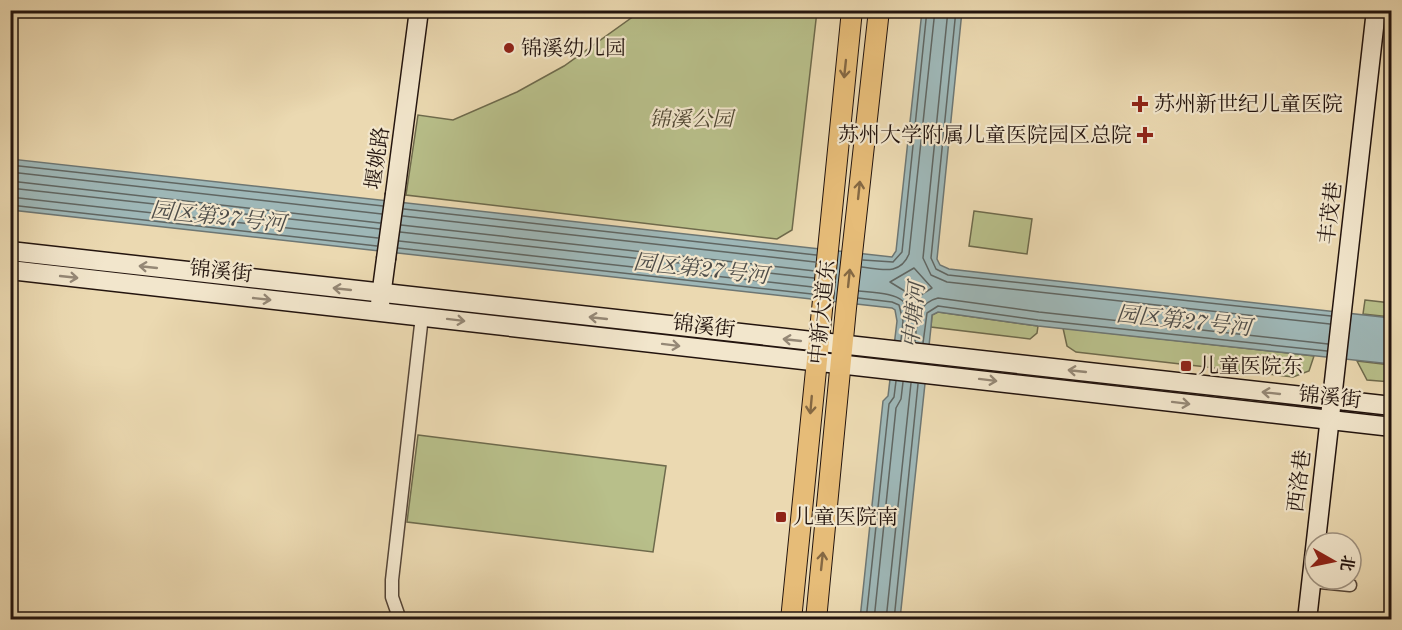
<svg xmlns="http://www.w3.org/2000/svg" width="1402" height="630" font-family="'Old Standard TT','Noto Serif SC',serif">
<rect width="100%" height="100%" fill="#ebd9b1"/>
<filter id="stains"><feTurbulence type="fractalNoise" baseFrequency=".00333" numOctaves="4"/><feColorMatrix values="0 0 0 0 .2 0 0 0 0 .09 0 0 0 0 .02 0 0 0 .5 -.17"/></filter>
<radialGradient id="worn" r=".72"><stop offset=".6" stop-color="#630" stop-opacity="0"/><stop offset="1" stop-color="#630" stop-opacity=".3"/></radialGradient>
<g fill="#b8bf8a" stroke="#6e6a4c" stroke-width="1.5">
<polygon points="641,11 817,11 792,230 777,239 406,195 418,115 453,120 517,92 564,66"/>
<polygon points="974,211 1032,219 1027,254 969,246"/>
<polygon points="1365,300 1391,303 1391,317 1363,314"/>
<polygon points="938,312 1038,326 1037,333 1030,339 931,327 932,315"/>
<polygon points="1063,328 1314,356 1309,371 1293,377 1076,352 1067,346"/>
<polygon points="1357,361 1391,365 1391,382 1367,380"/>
<polygon points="418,435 666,466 653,552 407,522"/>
</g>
<polygon fill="#9eb7b7" stroke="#6d7673" stroke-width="1.5" points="922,11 962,11 937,259 940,265 949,269 1391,318 1391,364 1038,326 938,312 932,315 931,327 900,619 860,619 883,401 888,396 897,321 895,310 892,308 11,210 11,159 892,257 896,251"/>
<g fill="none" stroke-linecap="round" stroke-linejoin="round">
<g stroke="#606662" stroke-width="1.5">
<polyline points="948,10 923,258 931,275 947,282 1330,324"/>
<polyline points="956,10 931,258 936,269 948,275 1331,316"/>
<polyline points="10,165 383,206"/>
<polyline points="10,172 382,214"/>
<polyline points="10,181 380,223"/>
<polyline points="10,188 380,229"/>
<polyline points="10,197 378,238"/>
<polyline points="10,205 377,246"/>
<polyline points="404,209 816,255"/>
<polyline points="403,216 815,262"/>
<polyline points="401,225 815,271"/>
<polyline points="400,232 814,278"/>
<polyline points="399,241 813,287"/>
<polyline points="398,248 812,294"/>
<polyline points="863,260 893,262 902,252 927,10"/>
<path d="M862,267C881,269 900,276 909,254L935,10"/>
<polygon points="914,268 932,288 916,298 890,282"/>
<path d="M859,291C901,295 914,294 908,341"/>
<polyline points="858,298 892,302 899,305 903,321 901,340"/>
<path d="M915,342C917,324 916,303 938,298L1039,312L1328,344"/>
<polyline points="923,343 927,313 938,306 1038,320 1327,351"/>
<polyline points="866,620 889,404 894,397 896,381"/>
<polyline points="874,620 896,408 901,399 903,382"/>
<polyline points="886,620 911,383"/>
<polyline points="894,620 918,384"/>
</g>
<g stroke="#554537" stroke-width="15">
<g id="street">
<polyline points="1310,581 1350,585"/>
<polyline points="400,620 392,597 392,580 422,316"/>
</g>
</g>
<g stroke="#23140e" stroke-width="21">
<g id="secondary">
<polyline points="395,194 419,10"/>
<polyline points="10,251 1392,406"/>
<polyline points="10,270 1392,427"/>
<polyline points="380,304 386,259"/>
<polyline points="1307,620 1376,10"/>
</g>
</g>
<g stroke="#23140e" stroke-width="22">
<g id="primary">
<polyline points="791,620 852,10"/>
<polyline points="816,620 846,308 879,10"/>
</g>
</g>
<use href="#street" stroke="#f2e6cc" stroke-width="12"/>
<use href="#secondary" stroke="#f2e6cc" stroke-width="18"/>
<use href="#primary" stroke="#e6bc78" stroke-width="20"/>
<g stroke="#23140e" stroke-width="21" stroke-linecap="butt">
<polyline id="secondary-bridge" points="386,259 395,194"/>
</g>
<use href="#secondary-bridge" stroke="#f2e6cc" stroke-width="18"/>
</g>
<defs><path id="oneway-shaft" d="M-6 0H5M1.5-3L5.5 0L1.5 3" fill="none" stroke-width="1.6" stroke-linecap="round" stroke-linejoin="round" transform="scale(1.5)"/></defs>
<g stroke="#846843">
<use href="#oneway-shaft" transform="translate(845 69) rotate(96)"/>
<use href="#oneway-shaft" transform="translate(859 190) rotate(-84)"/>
<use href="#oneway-shaft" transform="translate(849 278) rotate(-84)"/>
<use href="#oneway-shaft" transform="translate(811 405) rotate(95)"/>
<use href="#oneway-shaft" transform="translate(822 561) rotate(-84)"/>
</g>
<g stroke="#958876">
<use href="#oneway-shaft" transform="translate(148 267) rotate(-174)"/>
<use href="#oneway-shaft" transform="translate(69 277) rotate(6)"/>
<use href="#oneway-shaft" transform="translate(342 289) rotate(-174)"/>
<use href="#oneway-shaft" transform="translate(262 299) rotate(6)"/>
<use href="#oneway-shaft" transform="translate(598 318) rotate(-174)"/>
<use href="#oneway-shaft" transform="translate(456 320) rotate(7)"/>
<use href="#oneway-shaft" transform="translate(792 340) rotate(-174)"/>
<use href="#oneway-shaft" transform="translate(671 345) rotate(7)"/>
<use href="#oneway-shaft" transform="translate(1077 371) rotate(-174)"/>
<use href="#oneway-shaft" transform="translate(988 380) rotate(7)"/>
<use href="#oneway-shaft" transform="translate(1271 393) rotate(-174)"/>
<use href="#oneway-shaft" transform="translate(1181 403) rotate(7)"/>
</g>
<g fill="#8f2418" stroke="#f2e6cc" stroke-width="2">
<circle cx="509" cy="48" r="6"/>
<path d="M1137 95h6v6h6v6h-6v6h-6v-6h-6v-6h6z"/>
<path d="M1142 126h6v6h6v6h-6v6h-6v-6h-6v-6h6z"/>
<rect x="1180" y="360" width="12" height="12" rx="3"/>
<rect x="775" y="511" width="12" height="12" rx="3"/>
</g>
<g text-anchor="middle" stroke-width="4.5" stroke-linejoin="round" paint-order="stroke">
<g font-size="21" fill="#23140e" stroke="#f2e6cc" text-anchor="start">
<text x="521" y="55">锦溪幼儿园</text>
<text x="1154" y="111">苏州新世纪儿童医院</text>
<text x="1132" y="142" text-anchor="end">苏州大学附属儿童医院园区总院</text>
<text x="1198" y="373">儿童医院东</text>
<text x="793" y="524">儿童医院南</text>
</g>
<g font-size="21" font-style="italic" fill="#504733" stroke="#f2e6cc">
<text x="691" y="126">锦溪公园</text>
</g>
<g font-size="21" fill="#23140e" stroke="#f2e6cc">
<text transform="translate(377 158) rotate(-82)" y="7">堰姚路</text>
<text transform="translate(1330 213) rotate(-83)" y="7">丰茂巷</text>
<text transform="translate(221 271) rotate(6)" y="7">锦溪街</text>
<text transform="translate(822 312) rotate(-84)" y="7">中新大道东</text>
<text transform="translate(704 326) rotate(7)" y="7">锦溪街</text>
<text transform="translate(1330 397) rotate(6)" y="7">锦溪街</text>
<text transform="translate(1299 481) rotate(-83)" y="7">西洛巷</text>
</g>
<g font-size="22" font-style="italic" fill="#4e4d49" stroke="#f2e6cc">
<text transform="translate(218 216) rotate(6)" y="8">园区第27号河</text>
<text transform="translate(701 268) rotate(6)" y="8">园区第27号河</text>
<text transform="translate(913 315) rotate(-84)" y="8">中塘河</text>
<text transform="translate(1184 320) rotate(6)" y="8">园区第27号河</text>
</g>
</g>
<rect width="1402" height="630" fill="none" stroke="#ebd9b1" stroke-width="36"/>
<rect x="12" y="12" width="1378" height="606" fill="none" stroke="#23140e" stroke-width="3"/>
<rect x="18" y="18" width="1366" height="594" fill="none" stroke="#23140e" stroke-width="1.5"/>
<g transform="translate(1333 561) rotate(99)"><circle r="28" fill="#f2e6cc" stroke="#9f9280" stroke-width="1.5"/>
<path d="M0-4.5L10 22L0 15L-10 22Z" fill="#8f2418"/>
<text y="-9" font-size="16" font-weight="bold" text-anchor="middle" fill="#23140e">北</text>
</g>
<rect width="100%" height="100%" filter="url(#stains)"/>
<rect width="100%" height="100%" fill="url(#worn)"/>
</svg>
